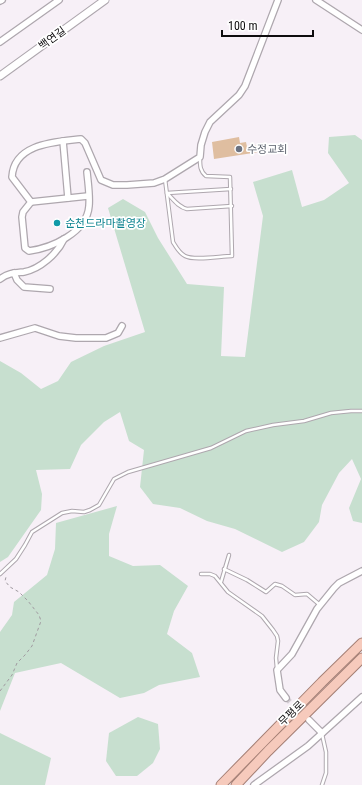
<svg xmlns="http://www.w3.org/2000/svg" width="362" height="785" font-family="'Roboto Condensed','Noto Sans KR',sans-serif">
<rect width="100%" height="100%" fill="#f7f0f7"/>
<g fill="#c7dfcf">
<polygon points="355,135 362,140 362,523 353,521 349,508 361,479 352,459 339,473 322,505 319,522 304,542 282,552 235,529 207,521 180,508 153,504 140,487 144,450 129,441 120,412 104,422 81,445 70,469 36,470 42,494 41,510 8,557 0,562 0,361 21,373 41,389 58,381 71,362 104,346 145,332 108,208 123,199 145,212 158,238 187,284 224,287 221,356 245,357 263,216 253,182 292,170 302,207 324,200 349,183 328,153 329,137"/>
<polygon points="117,506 109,534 109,556 133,566 160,565 188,586 174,611 167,634 192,653 200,677 159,685 144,693 120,698 61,663 15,673 0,711 0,632 12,615 14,602 47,575 55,549 56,523"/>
<polygon points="138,717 158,724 160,749 153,763 137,776 116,776 106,761 109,733"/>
<polygon points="0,733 51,758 45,785 0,785"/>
</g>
<polygon fill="#dfbea0" points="239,137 240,143 246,142 247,147 264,144 265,151 214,159 212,142"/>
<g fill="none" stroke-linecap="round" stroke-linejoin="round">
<polyline stroke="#d4ced4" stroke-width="5.5" stroke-dasharray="5.5 3" stroke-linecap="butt" points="286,698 306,718"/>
<g stroke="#aea7ae" stroke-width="4.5">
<g id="service">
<path d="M165,179L173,242C176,247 179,253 185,256C194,261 221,256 232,256L230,177L206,176C200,171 200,166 200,158"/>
<path d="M167,193C173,199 178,207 187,209L232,206"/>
<polyline points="167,193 231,189"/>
<polyline points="224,569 247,580 266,592 275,584 282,586 295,595 307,594 320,605"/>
<polyline points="0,574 16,559 25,545 32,532 62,513 72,511 84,512 90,510 99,505 114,479 128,472 211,448 246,431 273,425 304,421 331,413 351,411 362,411"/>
<polyline points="201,574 210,574 215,576 228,592 262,616 273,630 277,636 278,641 276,658 277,669"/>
<polyline points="221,582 229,555"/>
<polyline points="322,785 326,773 326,752 322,734"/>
</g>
</g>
<g stroke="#aea7ae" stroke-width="8">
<g id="minor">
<polyline points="316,0 362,30"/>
<polyline points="0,1 2,0"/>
<polyline points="0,42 59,0"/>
<polyline points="63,141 68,198"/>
<path d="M87,172C88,183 90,195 89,206C87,233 51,248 29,251L25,248L22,217L23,212L31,202L12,177C14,143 56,142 81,139L85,143L101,180L113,185H127L154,183L165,179L200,157L201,145L205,132L210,122L239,95L245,86L278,0"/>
<polyline points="31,202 88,196"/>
<polyline points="14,273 17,280 24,287 50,289"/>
<path d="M0,279C8,273 15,273 24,272C40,269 57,254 64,239"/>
<polyline points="0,338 35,328 59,336 76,338 106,338 118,333 122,326"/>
<polyline points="286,698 280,690 277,670 292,654 317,609 334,588 339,583 362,571"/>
<polyline points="309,720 322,733"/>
<polyline points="254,785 308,746 362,697"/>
</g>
</g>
<g stroke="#aea7ae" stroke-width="9">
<polyline id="tertiary" points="0,76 105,0"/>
</g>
<g stroke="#a47f75" stroke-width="11">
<g id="trunk">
<polyline points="221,785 322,682 362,643"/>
<polyline points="236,785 268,751 362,658"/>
</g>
</g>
<polyline stroke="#a09aa0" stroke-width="1" stroke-dasharray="3 3" stroke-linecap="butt" points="0,691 12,675 17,663 25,655 32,646 41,621 39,615 28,601 19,592 10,587 5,581 6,577 4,576"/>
<use href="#service" stroke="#fff" stroke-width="2.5"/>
<use href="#minor" stroke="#fff" stroke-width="5.5"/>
<use href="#tertiary" stroke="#fff" stroke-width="7"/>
<use href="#trunk" stroke="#f6cabc" stroke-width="9"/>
</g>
<circle fill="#6b7280" stroke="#fff" stroke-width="1.5" cx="239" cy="149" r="4"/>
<circle fill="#0f9aa8" stroke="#fff" stroke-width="1.5" cx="57" cy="223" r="4"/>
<g text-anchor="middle" stroke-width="3.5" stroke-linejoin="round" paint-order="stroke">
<g font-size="11" fill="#0e0c0e" stroke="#fff">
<text transform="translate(52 38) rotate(-36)" y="4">백연길</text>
<text transform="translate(291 713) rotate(-45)" y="4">무평로</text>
</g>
<g font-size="11" fill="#5b616d" stroke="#fff" text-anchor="start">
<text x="247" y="153">수정교회</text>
</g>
<g font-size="11" fill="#0d838f" stroke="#fff" text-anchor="start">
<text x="65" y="227">순천드라마촬영장</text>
</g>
</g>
<path d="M222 30v6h91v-6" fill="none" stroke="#0e0c0e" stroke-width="2"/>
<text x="228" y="30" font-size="12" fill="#0e0c0e" stroke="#ffffff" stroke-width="3" paint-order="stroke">100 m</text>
</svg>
